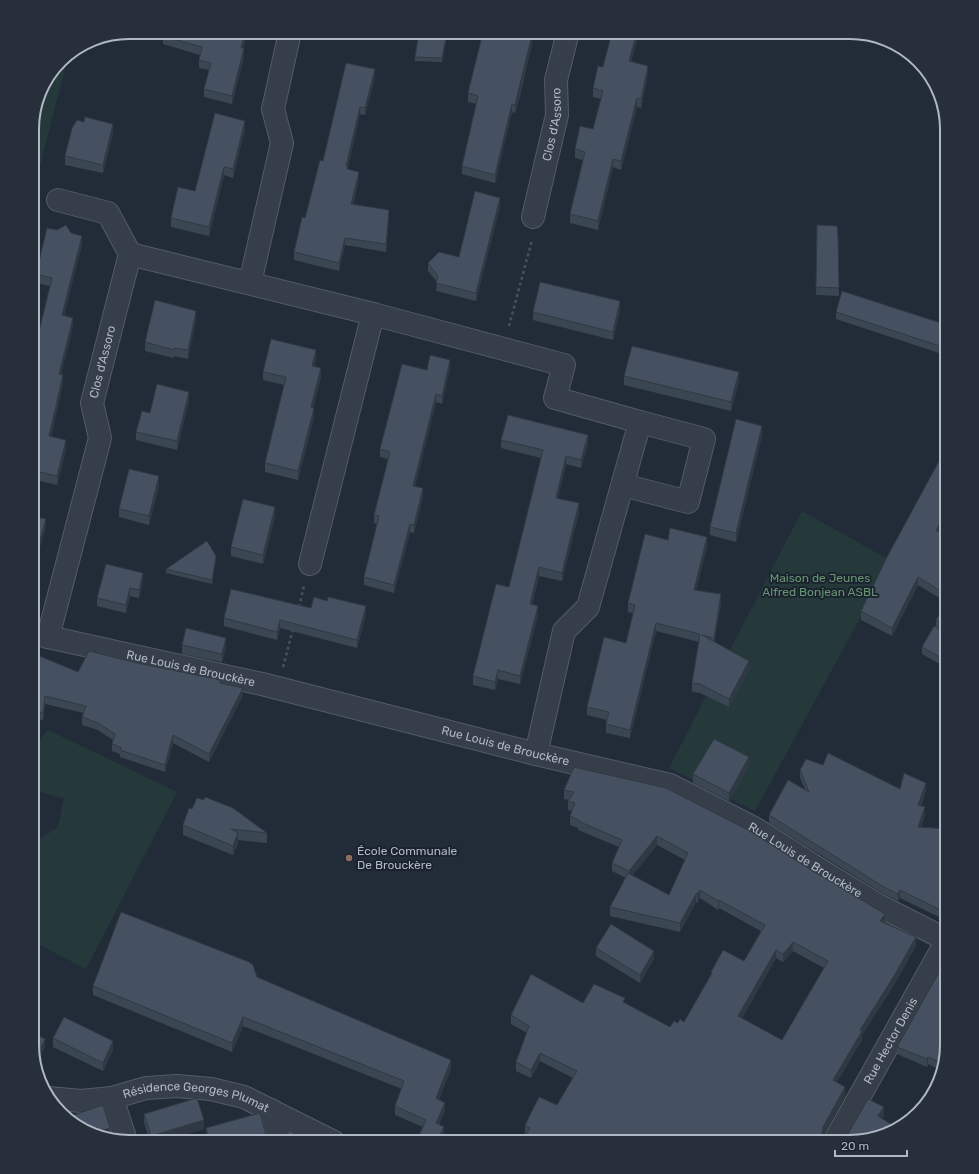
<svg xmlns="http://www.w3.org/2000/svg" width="979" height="1174" font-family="Rubik,sans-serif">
<rect width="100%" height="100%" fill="#222c39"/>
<g fill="#25393b">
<polygon points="69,53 37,178 32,185 32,123 42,86 65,56"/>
<polygon points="802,511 891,561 755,811 669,768"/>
<polygon points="48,730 177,792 86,969 32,941 32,844 58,827 64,798 32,790 32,750"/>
</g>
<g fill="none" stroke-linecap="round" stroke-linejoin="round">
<g stroke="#535b67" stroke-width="24">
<g id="minor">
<polyline points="58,200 108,213 130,254"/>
<path id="s1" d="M533,217L557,115L556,80L568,32"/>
<polyline points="250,283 282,143 273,109 290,32"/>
<polyline points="373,314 564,365 555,398 640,422 588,607 564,631 536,754"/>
<polyline points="623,485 688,502 704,439 640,422"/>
<path id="s2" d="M32,632L48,637L262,684L536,754L670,785L754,828L822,871L878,905L947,940"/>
<path id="s3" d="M48,637L100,438L92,403L130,254L373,314L310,564"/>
<path id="s4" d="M48,1098L81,1101L112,1098L146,1088L177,1086L211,1089L244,1097L334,1142"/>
<polyline points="112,1098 126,1141"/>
<polyline points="271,1110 280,1142"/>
<path id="s5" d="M834,1142L947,940"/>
</g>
</g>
<g stroke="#415557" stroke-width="2.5" stroke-dasharray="3 3" stroke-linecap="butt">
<polyline points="509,326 532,240"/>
<polyline points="299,607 304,586"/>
<polyline points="283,667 293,629"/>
</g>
<use href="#minor" stroke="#353e49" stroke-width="22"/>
</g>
<g fill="#3b4653" fill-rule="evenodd">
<polygon points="419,32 448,32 442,62 415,61 415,57"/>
<polygon points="483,32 531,32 530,35 532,44 520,96 515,113 512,112 495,183 462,174 462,166 477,104 468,102 468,93"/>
<polygon points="607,32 639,32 631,62 648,74 641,108 637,107 621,170 613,167 598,230 570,223 570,214 583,160 575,158 575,149 593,129 601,99 593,97 593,88 603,67 612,33"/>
<polygon points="163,36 243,48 244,57 232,104 204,97 204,89 209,70 199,68 199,60 200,55 163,44"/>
<polygon points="375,77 365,115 360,114 348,167 348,169 359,180 353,205 389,218 386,252 345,245 339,271 294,260 294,252 305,218"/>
<polygon points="245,129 233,178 224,175 209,236 171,227 171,218 195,191"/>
<polygon points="113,133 103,173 65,165 65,156"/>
<polygon points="500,206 476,301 436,291 437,282 428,271 428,263 459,257"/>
<polygon points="817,225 838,236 839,296 816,295"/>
<polygon points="71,233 82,244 64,315 73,326 61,374 63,383 51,437 66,449 57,485 32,479 32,360 50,286 36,283 36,274"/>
<polygon points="620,310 613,340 533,320 533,312"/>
<polygon points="836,312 947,325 947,358 945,358 945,355 836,319"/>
<polygon points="196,319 188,359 174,356 174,358 145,351 145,342"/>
<polygon points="316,359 314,367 321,377 313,408 314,417 298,480 265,472 265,463 284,385 263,380 263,372"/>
<polygon points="450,368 442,404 436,402 415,486 423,496 414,533 410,532 394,593 364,585 364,577 377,524 374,523 374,515 388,459 380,457 380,449 427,370"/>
<polygon points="624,376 739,381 731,411 624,385"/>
<polygon points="189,400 177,450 136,440 136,432 150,413"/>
<polygon points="762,435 736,542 710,535 710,527"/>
<polygon points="501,440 588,443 581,468 566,464 558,498 579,512 562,581 539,576 532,605 538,615 520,684 498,679 495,690 473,685 473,676 509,587 541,458 501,448"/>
<polygon points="947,451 947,518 940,531 947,532 947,629 939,629 947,634 947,668 922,654 922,647 936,628 936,621 946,602 918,585 892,636 861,620 861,611"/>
<polygon points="159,485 149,525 119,517 119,509"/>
<polygon points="275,516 263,564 231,556 231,547"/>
<polygon points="668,540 707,546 696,590 721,603 714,642 749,670 729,707 700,693 692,692 692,683 699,642 656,631 630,738 606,733 606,724 607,720 587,715 587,707 626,643 633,613 628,612 628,603"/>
<polygon points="216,560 212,584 166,573 166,569"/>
<polygon points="143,581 139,598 130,596 126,613 97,606 97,598"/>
<polygon points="311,608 366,614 357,648 280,628 277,640 224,626 224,618"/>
<polygon points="182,645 226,647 222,662 182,654"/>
<polygon points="32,653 78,672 221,684 243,695 209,762 173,743 165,772 120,757 120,754 112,751 112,744 113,740 98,730 82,725 82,717 84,713 45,704 43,720 32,719"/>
<polygon points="823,765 900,789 926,790 921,806 925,815 921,827 947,829 947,921 900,898 898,901 884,894 769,823 769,815 805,789 800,778 800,770"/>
<polygon points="749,766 729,801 693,783 693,774"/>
<path d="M574,767L885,923L916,946L894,985L862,1035V1040L836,1082L845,1096L823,1136V1138L824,1140L526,1134H525V1125L557,1105L573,1078L540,1061L531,1078L516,1071V1062L527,1033L511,1024V1015L583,1003H625L670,1027L678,1023L684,1022L711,975V972L744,961L761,931L719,908L718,910L700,898L697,903L696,902L680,932L610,916V907L626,878L612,871V863L619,847L578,830V828L570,825V816L572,811L568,810V801L569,800L564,799V790ZM657,845L685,860L669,895L632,875ZM793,951L824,968L782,1040L742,1018L776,958L783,962Z"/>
<polygon points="192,809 267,833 267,843 238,840 238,843 233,855 183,835 183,825"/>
<polygon points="596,948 654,959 640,983 596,956"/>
<polygon points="257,977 451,1069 439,1099 445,1111 439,1124 444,1135 440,1142 416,1142 423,1127 395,1115 395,1106 402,1089 243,1026 232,1052 93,995 93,986"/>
<polygon points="53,1038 113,1050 103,1071 53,1047"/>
<polygon points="947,1045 941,1070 928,1064 927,1067 897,1054 897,1047"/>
<polygon points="144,1114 204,1129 160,1142 150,1142 144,1123"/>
<polygon points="206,1128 266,1142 208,1142 206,1137"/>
</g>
<g fill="#303943">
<polygon points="245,32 248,32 241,56 241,48"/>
<polygon points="447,32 448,32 442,62 442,58"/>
<polygon points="637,32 639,32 629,70 629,61"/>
<polygon points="532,35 532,44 515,113 515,105"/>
<polygon points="244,48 244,57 232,104 232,96"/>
<polygon points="648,66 648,74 641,108 641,99"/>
<polygon points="375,69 375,77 365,115 365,108"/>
<polygon points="637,98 637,107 621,170 621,161"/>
<polygon points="512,104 512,112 495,183 495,175"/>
<polygon points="360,107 360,114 348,167 348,174 346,166"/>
<polygon points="245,121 245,129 233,178 233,169"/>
<polygon points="113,124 113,133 103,173 103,165"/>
<polygon points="613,159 613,167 598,230 598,221"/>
<polygon points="224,167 224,175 209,236 209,227"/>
<polygon points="359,172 359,180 351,212 351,204"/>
<polygon points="500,198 500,206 476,301 476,293"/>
<polygon points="389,210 389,218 386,252 386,244"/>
<polygon points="82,236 82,244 62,324 62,315"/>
<polygon points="345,238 345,245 339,271 339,263"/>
<polygon points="620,301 620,310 613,340 613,332"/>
<polygon points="196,311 196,319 188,359 188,350"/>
<polygon points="73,318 73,326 59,382 59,374"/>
<polygon points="316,350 316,359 312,375 312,366"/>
<polygon points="450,360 450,368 442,404 442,396"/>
<polygon points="321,368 321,377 311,416 311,407"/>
<polygon points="739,372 739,381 731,411 731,402"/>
<polygon points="63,375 63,383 49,445 49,436"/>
<polygon points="189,392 189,400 177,450 177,441"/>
<polygon points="436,394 436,402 413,494 413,486"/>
<polygon points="314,408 314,417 298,480 298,471"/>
<polygon points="762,426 762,435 736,542 736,533"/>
<polygon points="588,435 588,443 581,468 581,460"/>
<polygon points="66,440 66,449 57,485 57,476"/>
<polygon points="566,456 566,464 556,506 556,498"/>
<polygon points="159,476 159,485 149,525 149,516"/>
<polygon points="423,488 423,496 414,533 414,525"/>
<polygon points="579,503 579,512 562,581 562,573"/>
<polygon points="275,507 275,516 263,564 263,555"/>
<polygon points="947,510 947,518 936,539 936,531"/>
<polygon points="46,519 46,527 32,575 32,568"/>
<polygon points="410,524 410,532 394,593 394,585"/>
<polygon points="707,537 707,546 694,598 694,590"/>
<polygon points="216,556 216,560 212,584 212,580"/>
<polygon points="539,567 539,576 530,613 530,604"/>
<polygon points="143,573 143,581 139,598 139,590"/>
<polygon points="918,577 918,585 892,636 892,628"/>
<polygon points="130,588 130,596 126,613 126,605"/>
<polygon points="721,594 721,603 714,646 714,638"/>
<polygon points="366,606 366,614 357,648 357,640"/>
<polygon points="538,606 538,615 520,684 520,676"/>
<polygon points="280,620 280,628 277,640 277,632"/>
<polygon points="656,623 656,631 630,738 630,730"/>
<polygon points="226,638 226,647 222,662 222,654"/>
<polygon points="749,661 749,670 729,707 729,699"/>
<polygon points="498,670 498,679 495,690 495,682"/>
<polygon points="243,688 243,695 209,762 209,754"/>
<polygon points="45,696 45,704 43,720 43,713"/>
<polygon points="173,735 173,743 165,772 165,765"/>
<polygon points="749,757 749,766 729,801 729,793"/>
<polygon points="926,783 926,790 918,812 918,805"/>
<polygon points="925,807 925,815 918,835 918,827"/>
<polygon points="238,833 238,843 233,855 233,846"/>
<polygon points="657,836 657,845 629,880 629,871"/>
<polygon points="700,890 700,898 697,903 697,894"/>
<polygon points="900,890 900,898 898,901 898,894"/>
<polygon points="696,894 696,902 680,932 680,923"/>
<polygon points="719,900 719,908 718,910 718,901"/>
<polygon points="885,914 885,923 880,930 880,921"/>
<polygon points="916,937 916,946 894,985 862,1035 862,1040 833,1089 833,1080 860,1030"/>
<polygon points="793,942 793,951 783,962 783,954"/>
<polygon points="776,950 776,958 738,1025 738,1016"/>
<polygon points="654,951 654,959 640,983 640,975"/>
<polygon points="243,1017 243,1026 232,1052 232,1043"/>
<polygon points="45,1039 45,1047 37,1063 36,1059"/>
<polygon points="113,1041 113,1050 103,1071 103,1063"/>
<polygon points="540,1053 540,1061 531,1078 531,1070"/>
<polygon points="928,1057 928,1064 927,1067 927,1059"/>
<polygon points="451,1060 451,1069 436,1107 436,1098"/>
<polygon points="845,1087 845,1096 823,1136 822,1142 822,1134 823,1127"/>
<polygon points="445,1103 445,1111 436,1132 436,1123"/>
<polygon points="884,1107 884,1116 878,1125 878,1116"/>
<polygon points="204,1120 204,1129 160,1142 151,1142 151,1136"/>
<polygon points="444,1127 444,1135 440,1142 436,1142"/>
<polygon points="110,1128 110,1137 109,1137 95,1133"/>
<polygon points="266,1136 266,1142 243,1142"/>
</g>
<g fill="#455160" stroke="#303943" fill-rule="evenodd">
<polygon points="164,32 245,32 241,48 244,48 232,96 204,89 211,63 199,60 202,47 163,36"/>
<polygon points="419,32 447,32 442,58 415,57"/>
<polygon points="483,32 529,32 528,35 532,35 515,105 512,104 495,175 462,166 478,96 468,93"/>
<polygon points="612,32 637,32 629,61 648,66 641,99 637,98 621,161 613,159 598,221 570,214 585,152 575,149 580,126 593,129 603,91 593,88 598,66 603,67"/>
<polygon points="346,63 375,69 365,108 360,107 346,166 348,167 347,169 359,172 351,204 389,210 386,244 345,238 339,263 294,252 302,217 305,218 320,160 323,161"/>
<polygon points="215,113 245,121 233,169 224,167 209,227 171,218 178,187 195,191"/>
<polygon points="85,117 113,124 103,165 65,156 72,128 77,120 84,122"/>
<polygon points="475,191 500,198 476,293 436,283 438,276 428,263 439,252 459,257"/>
<polygon points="66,225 71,233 82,236 62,315 73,318 59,374 63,375 49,436 66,440 57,476 32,470 32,360 52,278 36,274 47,228 57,230"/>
<polygon points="817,225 837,226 838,236 839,288 816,287"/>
<polygon points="540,282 620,301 613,332 533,312"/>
<polygon points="842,291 947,325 947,351 945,351 946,348 836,312"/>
<polygon points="155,300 196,311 188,350 174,348 174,350 145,342"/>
<polygon points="271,339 316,350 312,366 321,368 311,407 314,408 298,471 265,463 286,377 263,372"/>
<polygon points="632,346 739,372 731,402 624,376"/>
<polygon points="430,355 450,360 442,396 436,394 413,486 423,488 414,525 410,524 394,585 364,577 379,516 374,515 390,452 380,449 402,364 427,370"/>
<polygon points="157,384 189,392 177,441 136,432 142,411 150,413"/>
<polygon points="508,415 588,435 581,460 566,456 556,498 579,503 562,573 539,567 530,604 538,606 520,676 498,670 495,682 473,676 496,584 509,587 543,450 501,440"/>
<polygon points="736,419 762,426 736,533 710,527"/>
<polygon points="945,450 947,451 947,510 936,531 947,532 947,595 918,577 892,628 861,611 887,557"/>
<polygon points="129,469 159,476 149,516 119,509"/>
<polygon points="243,499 275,507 263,555 231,547"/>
<polygon points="32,516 46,519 32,568"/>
<polygon points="670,528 707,537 694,590 721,594 714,638 702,635 749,661 729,699 700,684 692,683 700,634 656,623 630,730 606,724 609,712 587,707 604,637 626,643 635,605 628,603 645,534 668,540"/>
<polygon points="207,541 216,556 212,580 166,569"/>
<polygon points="106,564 143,573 139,590 130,588 126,605 97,598"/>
<polygon points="231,589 311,608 314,597 327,601 328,597 366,606 357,640 280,620 277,632 224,618"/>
<polygon points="947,599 947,621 936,621"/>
<polygon points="934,626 947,634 947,661 922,647"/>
<polygon points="186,628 226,638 222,654 182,645"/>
<polygon points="89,651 137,663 216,679 221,681 220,683 243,688 209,754 173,735 165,765 120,750 121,747 112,744 115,734 98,723 82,717 86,706 45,696 43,713 32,711 32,653 78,672"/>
<polygon points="714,739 749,757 729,793 693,774"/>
<polygon points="828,753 900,789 904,773 926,783 918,805 925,807 918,827 947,829 947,913 900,890 898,894 884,887 769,815 788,780 809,792 800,770 806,759 823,765"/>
<path d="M574,767L666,788L748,830L816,873L885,914L880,921L916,937L894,976L860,1030L862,1031L833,1080L845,1087L823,1127L822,1134L824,1140L826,1142H522L530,1128L525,1125L539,1097L557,1105L577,1071L540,1053L531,1070L516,1062L529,1026L511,1015L531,974L583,1003L594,984L625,998L623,1002L670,1027L674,1021L678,1023L680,1019L684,1022L712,973L711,972L723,950L744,961L765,925L719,900L718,901L700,890L697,894H696L680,923L610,907L628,873L669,895L688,853L657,836L629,871L612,863L622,840L578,821L579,820L570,816L575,803L568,801L574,792L564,790ZM793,942L828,961L782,1040L738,1016L776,950L783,954Z"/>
<polygon points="205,797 233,808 267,833 231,829 238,833 233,846 183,825 189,808 192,809 197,798 204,800"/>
<polygon points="121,912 249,962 253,965 257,977 451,1060 436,1098 445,1103 436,1123 444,1127 436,1142 416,1142 426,1120 395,1106 404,1081 243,1017 232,1043 93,986"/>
<polygon points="611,924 654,951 640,975 596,948"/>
<polygon points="947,958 947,1045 943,1063 928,1057 927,1059 897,1047"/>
<polygon points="64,1017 113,1041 103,1063 53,1038"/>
<polygon points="32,1033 45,1039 36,1059 32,1045"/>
<polygon points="197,1098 204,1120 151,1136 144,1114"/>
<polygon points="868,1099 884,1107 878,1116 897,1128 850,1142 842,1142 845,1139"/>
<polygon points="103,1105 110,1128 95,1133 81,1129 68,1117"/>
<polygon points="260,1113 266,1136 243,1142 210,1142 206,1128"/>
</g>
<circle fill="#8d6e63" stroke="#1b232e" stroke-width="1.5" cx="349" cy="858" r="4"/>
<g text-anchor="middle" stroke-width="4" stroke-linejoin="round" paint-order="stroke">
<g font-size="12" fill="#b0b8c5" stroke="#1b232e">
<text dy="4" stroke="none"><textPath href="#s1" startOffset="95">Clos d'Assoro</textPath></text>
<text dy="4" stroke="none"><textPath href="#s3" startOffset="284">Clos d'Assoro</textPath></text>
<text dy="4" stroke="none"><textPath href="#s2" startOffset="163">Rue Louis de Brouckère</textPath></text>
<text dy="4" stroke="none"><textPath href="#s2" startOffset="487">Rue Louis de Brouckère</textPath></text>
<text dy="4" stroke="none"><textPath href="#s2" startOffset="811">Rue Louis de Brouckère</textPath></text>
<text dy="4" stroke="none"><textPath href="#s5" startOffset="116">Rue Hector Denis</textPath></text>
<text dy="4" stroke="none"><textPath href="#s4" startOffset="151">Résidence Georges Plumat</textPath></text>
</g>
<g font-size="12" fill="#689672" stroke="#1b232e">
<text x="820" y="582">Maison de Jeunes<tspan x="820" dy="14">Alfred Bonjean ASBL</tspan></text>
</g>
<g font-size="12" fill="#b0b8c5" stroke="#1b232e" text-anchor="start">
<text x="357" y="855">École Communale<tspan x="357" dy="14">De Brouckère</tspan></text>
</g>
</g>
<path d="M0 0H979V1174H0ZM129 39H850A90 90 0 0 1 940 129V1045A90 90 0 0 1 850 1135H129A90 90 0 0 1 39 1045V129A90 90 0 0 1 129 39Z" fill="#272f3a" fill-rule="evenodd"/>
<path fill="none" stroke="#b0b8c5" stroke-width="2" d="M129 39H850A90 90 0 0 1 940 129V1045A90 90 0 0 1 850 1135H129A90 90 0 0 1 39 1045V129A90 90 0 0 1 129 39Z"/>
<path d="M835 1150v6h72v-6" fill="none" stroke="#b0b8c5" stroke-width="2"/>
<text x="841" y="1150" font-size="12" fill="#b0b8c5" stroke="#1b232e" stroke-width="3" paint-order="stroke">20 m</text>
</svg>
